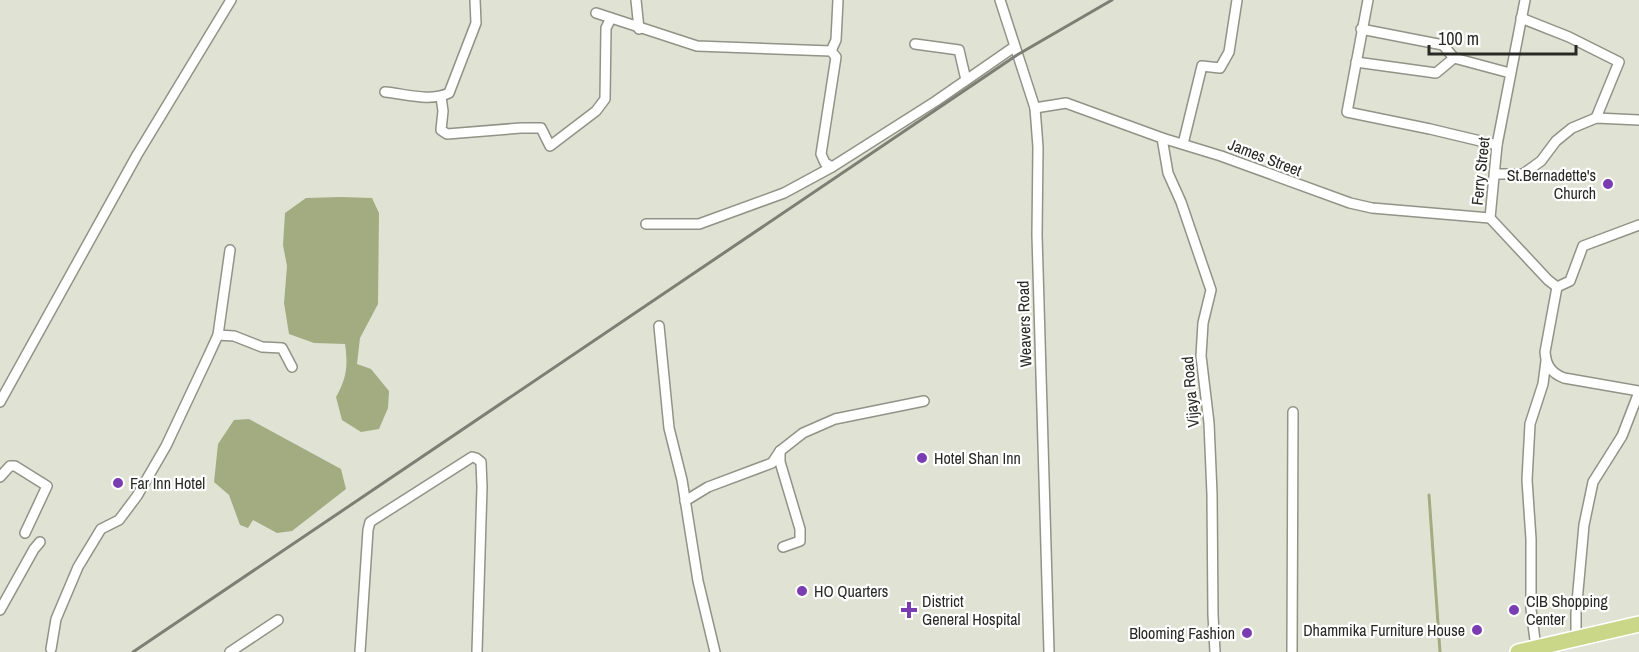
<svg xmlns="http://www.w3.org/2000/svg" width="1639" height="652" font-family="'Archivo Narrow',sans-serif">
<rect width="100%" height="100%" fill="#e0e3d4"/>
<g fill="#a3ab81">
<path d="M341,197L372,198L379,213L378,304L360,338L357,364L371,369L389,391L388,408L379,429L361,432L342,420L336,397C347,377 348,366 345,344L314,343L289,334L284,303L287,266L283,245L285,213L306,198Z"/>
<polygon points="249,419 341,469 346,489 292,531 277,533 253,520 248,528 240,525 229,495 214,482 218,444 234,420"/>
</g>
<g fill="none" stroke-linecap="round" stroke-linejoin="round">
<polyline stroke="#a3ab81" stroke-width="3" points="1429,495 1440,652"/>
<g stroke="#909386" stroke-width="12">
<g id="minor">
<polyline points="636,0 639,29"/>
<polyline points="1000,0 1035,108 1038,147 1037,235 1049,652"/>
<polyline points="1368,0 1347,112 1430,129 1497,145"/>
<path d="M1525,0L1497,145L1490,218L1548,280L1557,287L1545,352C1546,365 1551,373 1564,378L1639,391"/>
<polyline points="596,13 697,46 831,51 836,57 821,154 825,163 832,167 936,101 1014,47"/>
<polyline points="1521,18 1569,37 1619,62 1596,118"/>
<polyline points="1361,29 1443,45 1454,58 1510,73"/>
<polyline points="915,44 959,50 966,80"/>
<polyline points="831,51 836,40 838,0"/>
<polyline points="1356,62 1436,73 1454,58"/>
<path d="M385,92C406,94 430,102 449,93L476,23L475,0"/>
<polyline points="441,97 443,111 441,130 447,134 521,128 541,128 550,146 596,111 605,99 606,28 611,18"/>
<polyline points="1035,108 1066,103 1162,138 1221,156 1350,203 1372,208 1490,218"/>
<polyline points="1162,138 1168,173 1181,202 1211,290 1203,323 1201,356 1209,423 1212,494 1213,615 1215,652"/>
<polyline points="1183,144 1202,66 1220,68 1229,52 1237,0"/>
<polyline points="1496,174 1523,174 1541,161 1556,141 1572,128 1596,118 1639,120"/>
<polyline points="646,224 699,224 784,193 832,167"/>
<polyline points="1557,287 1570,281 1583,246 1639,225"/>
<polyline points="659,326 669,428 682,480 698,581 715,652"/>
<polyline points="218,335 234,336 262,347 282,348 292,367"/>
<polyline points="0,402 137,155 231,0"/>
<polyline points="780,451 780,462 800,529 800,541 783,547"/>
<polyline points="0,477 10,466 15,466 47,486 25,533"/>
<polyline points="685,501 708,487 772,463 780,451 803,433 835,419 924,401"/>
<polyline points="0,610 34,549 40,542"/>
<polyline points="1576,640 1576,613 1584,525 1593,482 1622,436 1639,392"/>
<polyline points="1536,648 1531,609 1531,539 1527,480 1530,424 1543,384 1546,361"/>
<polyline points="51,649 56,619 78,567 101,529 119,520 137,496 166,446 207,359 218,335 230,250"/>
<polyline points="230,652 278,620"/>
<polyline points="360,652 368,530 370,522 472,457 476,458 481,462 482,487 477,652"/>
<polyline points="1292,652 1293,412"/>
</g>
</g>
<g stroke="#fff" stroke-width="18">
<polyline id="trunk" points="1518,652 1639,624"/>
</g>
<use href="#minor" stroke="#fff" stroke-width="9"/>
<use href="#trunk" stroke="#cad688" stroke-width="15"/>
<polyline stroke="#7d7f75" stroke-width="3" points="133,652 1017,55 1112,0"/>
</g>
<g fill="#7a3cb1" stroke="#fff" stroke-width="2">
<circle cx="1608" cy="184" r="6"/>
<circle cx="922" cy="458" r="6"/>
<circle cx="118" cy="483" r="6"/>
<circle cx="802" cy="591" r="6"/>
<path d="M906 601h6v6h6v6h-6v6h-6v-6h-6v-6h6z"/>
<circle cx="1514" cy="610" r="6"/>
<circle cx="1477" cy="630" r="6"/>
<circle cx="1247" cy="633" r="6"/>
</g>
<g text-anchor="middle" stroke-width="4.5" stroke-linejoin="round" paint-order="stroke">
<g font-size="16" fill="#292a25" stroke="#fff">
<text transform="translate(1265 157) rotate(21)" y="6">James Street</text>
<text transform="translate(1480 171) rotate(-84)" y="6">Ferry Street</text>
<text transform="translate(1024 324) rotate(-92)" y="6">Weavers Road</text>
<text transform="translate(1190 392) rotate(-95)" y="6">Vijaya Road</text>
</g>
<g font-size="16" fill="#292a25" stroke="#fff" text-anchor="start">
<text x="1596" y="181" text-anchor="end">St.Bernadette's<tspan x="1596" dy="18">Church</tspan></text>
<text x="934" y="464">Hotel Shan Inn</text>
<text x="130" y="489">Far Inn Hotel</text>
<text x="814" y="597">HO Quarters</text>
<text x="922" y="607">District<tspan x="922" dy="18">General Hospital</tspan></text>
<text x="1526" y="607">CIB Shopping<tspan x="1526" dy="18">Center</tspan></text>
<text x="1465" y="636" text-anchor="end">Dhammika Furniture House</text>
<text x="1235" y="639" text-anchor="end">Blooming Fashion</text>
</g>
</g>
<path d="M1429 45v9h147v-9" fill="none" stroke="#292a25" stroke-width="3"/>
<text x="1438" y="45" font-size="18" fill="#292a25" stroke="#ffffff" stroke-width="4.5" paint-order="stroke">100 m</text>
</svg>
